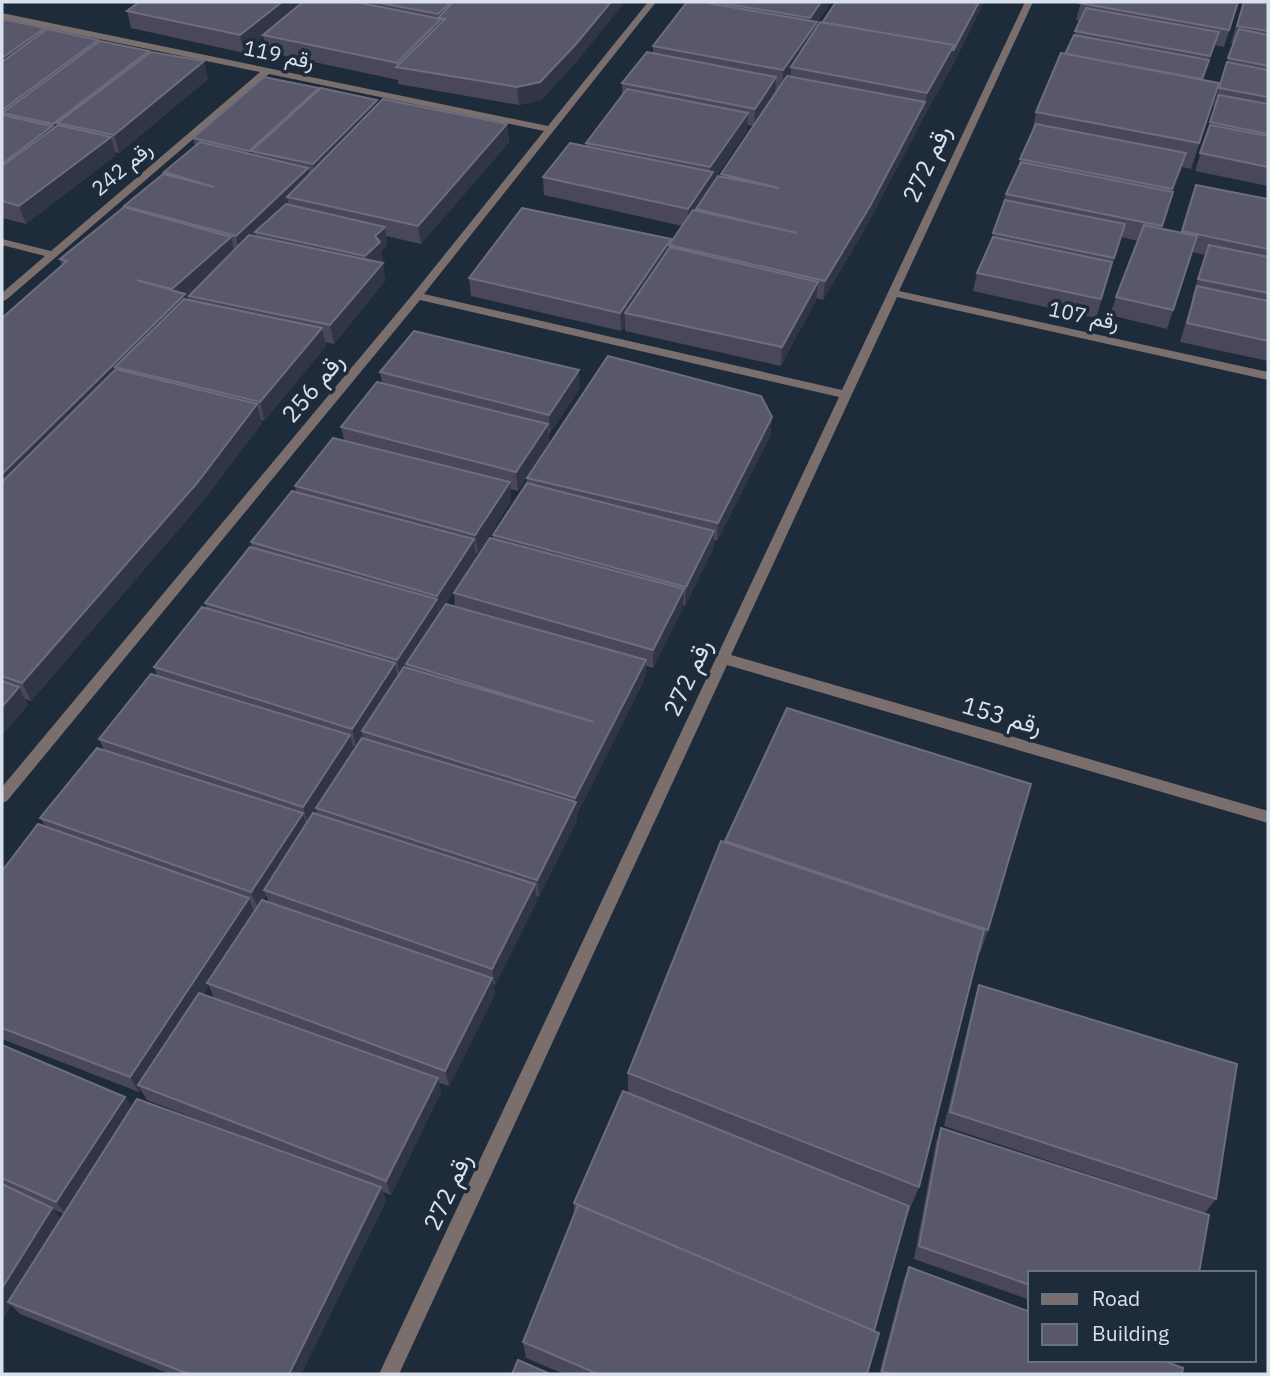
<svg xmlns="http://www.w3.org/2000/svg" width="1270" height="1376" font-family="'IBM Plex Sans',Vazirmatn,sans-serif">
<rect width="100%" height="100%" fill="#1d2b3b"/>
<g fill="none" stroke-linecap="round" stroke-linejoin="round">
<polygon fill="#7b6f6e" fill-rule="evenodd" points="648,2 656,2 424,294 842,390 1025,2 1033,2 899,291 1268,372 1268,380 897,297 731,655 1268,811 1268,823 727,665 399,1374 379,1374 839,397 420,300 7,801 2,803 2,787 413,294 544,131 269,74 6,300 2,301 2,293 45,256 2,245 2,239 51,251 260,72 2,19 2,13 548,126"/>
</g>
<g fill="#4a475c" fill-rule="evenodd">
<polygon points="139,2 623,2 623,4 577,61 541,100 519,105 398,84 398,80 267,52 263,36 244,53 131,28 127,11"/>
<path d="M687,2H831L817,23L816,28L822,23L984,2L950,70L923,118L867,225L823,300L816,298L781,366L625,331V325L621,331L471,296L469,278L671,243L682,226L544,195L543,177L586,146V143L622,95V83L653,53V46ZM747,125L753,126L721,176L712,184L713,181L747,131Z"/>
<polygon points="1081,2 1238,2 1224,47 1215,45 1203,80 1219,83 1191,169 1182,167 1173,192 1162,228 1181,233 1196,185 1268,199 1268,361 1180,342 1193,298 1192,298 1205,255 1192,252 1167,329 1110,315 1116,297 1138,241 1121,237 1096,318 973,291 977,273 991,240 1006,194 1018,168 1020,159 1032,133 1036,112 1074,35 1080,21 1076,20"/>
<polygon points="1243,2 1268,2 1268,186 1195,171 1215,106 1213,106 1223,76 1222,76 1234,43 1231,43"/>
<polygon points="2,19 45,28 46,30 98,40 98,42 150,53 208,79 119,153 115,152 116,155 26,224 2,218"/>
<polygon points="319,88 320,90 378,105 507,124 509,142 421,244 386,236 387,245 381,251 383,260 381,262 383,263 385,281 334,344 325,342 326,346 264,421 261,420 262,423 203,501 31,701 25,699 28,705 2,735 2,318 62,266 60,259 125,208 124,206 164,175 164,172 195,146 193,138"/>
<path d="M380,372L580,388L550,433H549V442L518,491L510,489L511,501L478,554L476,553V558L446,604L455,607L454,593L493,539V535L527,484V478L772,417L770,436L717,541L714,540L713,549L685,606L683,605V608L653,668L646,666L645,678L577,814V820L539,897L536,896L537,901L495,985L493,984L495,994L449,1086L439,1083L441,1092L391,1195L383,1192L386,1201L301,1374H170L20,1314L11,1305L2,1321V1045L125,1097L132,1107L238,1135L147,1100L141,1090L139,1092L2,1039V871L45,826L40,818L104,750L99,739L157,676L154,667L207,608L205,603L252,548L251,542L296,492L295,486L344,440L341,427L382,383ZM363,736L364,738L354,751L353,746L356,747ZM266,895L269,903L263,901ZM209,986L214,998L203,995ZM53,1209L64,1214L61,1219Z"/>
<polygon points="787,708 988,930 980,953 978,952 919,1187 909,1211 907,1211 874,1331 867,1374 564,1374 526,1358 523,1342 574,1213 574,1203 628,1093 628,1073 725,842"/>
<polygon points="979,985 1216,1199 1205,1213 944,1126 974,1001"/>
<polygon points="941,1128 1030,1273 1030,1300 914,1259 936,1142"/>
<polygon points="909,1267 1182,1374 879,1374 904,1279"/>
</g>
<g fill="#313548">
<polygon points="282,2 302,2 302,4 244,53 240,35"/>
<polygon points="451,2 471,2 445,19 438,18 438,14"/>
<polygon points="611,2 623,2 623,4 577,61 541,100 519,105 517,87"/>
<polygon points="821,2 831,2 817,23 815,40 791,67 791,74 782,87 783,70 808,34 810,18"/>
<polygon points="979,2 984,2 950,69 953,51"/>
<polygon points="441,19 443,36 397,67 397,63"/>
<polygon points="45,28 50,45 2,80 2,58"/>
<polygon points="1219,32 1214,49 1194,103 1210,56"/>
<polygon points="98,40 103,57 2,113 7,128 2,135 2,110"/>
<polygon points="954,45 950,70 923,118 927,93"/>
<polygon points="149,51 154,68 57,123 62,139 58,142 53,124"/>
<polygon points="204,61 208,79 119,153 114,135"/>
<polygon points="776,77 775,95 754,126 755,109"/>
<polygon points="319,88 322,105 251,151 255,167 253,169 249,151"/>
<polygon points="377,100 380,118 316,182 313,164"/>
<polygon points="925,102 923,120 867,225 823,300 825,281"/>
<polygon points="748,113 747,131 713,181 712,190 696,209 695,216 687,227 688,209 710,177 710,167"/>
<polygon points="507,124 509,142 421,244 418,226"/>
<polygon points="52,126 58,144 2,186 2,164"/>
<polygon points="111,137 116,155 26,224 19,206"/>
<polygon points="1186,153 1181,171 1167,207 1172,189"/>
<polygon points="308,168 312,186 287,197 289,208 255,232 256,239 240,255 236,236"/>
<polygon points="385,227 387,245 381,251 383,260 368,274 365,256 375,236"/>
<polygon points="231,237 235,255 189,296 189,297 187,299 190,313 115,367 121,382 2,501 2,474 176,303 172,289"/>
<polygon points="671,239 671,246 669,245 669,260 625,313 625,325 621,331 620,313"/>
<polygon points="383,263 385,281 334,344 330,325"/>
<polygon points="818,282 816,301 781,366 782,347"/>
<polygon points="322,328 326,346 264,421 260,402"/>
<polygon points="579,370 580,388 550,433 549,415"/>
<polygon points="257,404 262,423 203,501 31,701 22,683"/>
<polygon points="772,417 770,436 717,541 718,523"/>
<polygon points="548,424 549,442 518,491 516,472"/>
<polygon points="510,482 511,501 478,554 475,535"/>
<polygon points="714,531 713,549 685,606 686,587"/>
<polygon points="474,539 476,558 440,614 437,596"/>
<polygon points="684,589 683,608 653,668 653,650"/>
<polygon points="437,599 440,617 406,664 407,668 400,678 397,660"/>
<polygon points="646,660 645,678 577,814 577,820 539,897 537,880 575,804 575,798"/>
<polygon points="395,663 398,681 362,731 363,736 356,747 352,729"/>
<polygon points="19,687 28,705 2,735 2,707"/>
<polygon points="350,735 354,752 316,808 317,811 308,824 303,807"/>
<polygon points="303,813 308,831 264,890 266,895 258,908 251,892"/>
<polygon points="535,884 537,901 495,985 492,969"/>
<polygon points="249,898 255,915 207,983 209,986 143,1087 138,1085 141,1090 139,1092 130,1077"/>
<polygon points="492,978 495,994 449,1086 445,1071"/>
<polygon points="438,1078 441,1092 391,1195 386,1181"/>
<polygon points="125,1097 135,1111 67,1216 56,1202"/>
<polygon points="381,1187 386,1201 301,1374 289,1374"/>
<polygon points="52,1208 63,1221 8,1302 11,1305 2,1321 2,1288"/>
</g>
<g fill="#59586b" stroke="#6d6d7f" stroke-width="2">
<polygon points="139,2 282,2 240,35 127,11"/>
<polygon points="303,2 356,2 441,19 397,63 263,35"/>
<polygon points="375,2 451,2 438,14"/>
<polygon points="453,2 611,2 576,44 540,82 517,87 396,67 445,19 438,18"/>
<polygon points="687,2 702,2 817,22 783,70 653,46"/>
<polygon points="716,2 821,2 810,18"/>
<polygon points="836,2 979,2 953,51 954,45 822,23"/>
<polygon points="1081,2 1238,2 1229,30 1080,3"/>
<polygon points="1244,2 1268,2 1268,31 1237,26"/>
<polygon points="1086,8 1219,32 1210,56 1075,31"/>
<polygon points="2,19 45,28 2,58"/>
<polygon points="820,22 954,45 927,93 791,67"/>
<polygon points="47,29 98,40 2,110 2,62"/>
<polygon points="1239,29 1268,35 1268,66 1228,58"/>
<polygon points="1074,35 1209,60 1202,79 1065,54"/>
<polygon points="100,41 149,51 53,124 2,113"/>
<polygon points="151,52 204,61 114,135 57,123"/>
<polygon points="647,52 776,77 755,109 622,83"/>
<polygon points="1061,53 1219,83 1199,143 1036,112"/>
<polygon points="1227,62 1268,70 1268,97 1219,88"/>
<polygon points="787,76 925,102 870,206 825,281 669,245 693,210 797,233 696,209 718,176 779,188 721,174"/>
<polygon points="264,77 319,88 249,151 193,138"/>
<polygon points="321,88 377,100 313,164 251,151"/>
<polygon points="627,89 748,113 710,167 586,143"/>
<polygon points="1219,95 1268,104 1268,134 1210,122"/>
<polygon points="383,99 507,124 418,226 287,197"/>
<polygon points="2,115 52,126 2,164"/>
<polygon points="1036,124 1186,153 1172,189 1020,159"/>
<polygon points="58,125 111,137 19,206 2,201 2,166"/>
<polygon points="1210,125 1268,136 1268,167 1200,153"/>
<polygon points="200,142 308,168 236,236 124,206 163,174 214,187 164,172"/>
<polygon points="570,143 713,172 688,209 543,177"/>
<polygon points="1021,162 1173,192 1162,226 1006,194"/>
<polygon points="1196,185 1268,199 1268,249 1182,231"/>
<polygon points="1005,200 1125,224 1114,258 993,233"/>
<polygon points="286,204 385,227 375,236 380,242 365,256 255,232"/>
<polygon points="124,207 231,237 172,289 137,280 185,294 2,474 2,318 67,261 60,259"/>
<polygon points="522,208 671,239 620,313 469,278"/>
<polygon points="1144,225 1197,236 1173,310 1116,297"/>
<polygon points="249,235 383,263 330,325 189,296"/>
<polygon points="993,237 1112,262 1101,299 977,273"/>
<polygon points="1209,245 1268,257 1268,293 1198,279"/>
<polygon points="670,247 818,282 782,347 625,313"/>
<polygon points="1197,286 1268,301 1268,341 1187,323"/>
<polygon points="184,299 322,328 260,402 115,367"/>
<polygon points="414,331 579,370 549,415 380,372"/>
<polygon points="608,356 761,396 772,417 718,523 527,478"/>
<polygon points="116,369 257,404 197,483 22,683 2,676 2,482"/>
<polygon points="377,382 548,424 516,472 341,427"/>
<polygon points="333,438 510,482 475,535 295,486"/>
<polygon points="527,483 714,531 686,587 493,535"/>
<polygon points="292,491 474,539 437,596 251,542"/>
<polygon points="490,538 684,589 653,650 454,593"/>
<polygon points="250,547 437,599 397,660 205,603"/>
<polygon points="446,604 646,660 575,798 362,731 404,667 594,722 406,664"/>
<polygon points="202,607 395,663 352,729 154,667"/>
<polygon points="151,674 350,735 303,807 99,739"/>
<polygon points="2,681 19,687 2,707"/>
<polygon points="787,708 1031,784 988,930 725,841"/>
<polygon points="362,738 576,802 537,880 316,808"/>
<polygon points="97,748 303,813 251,892 40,818"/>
<polygon points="313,813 535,884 492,969 264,890"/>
<polygon points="38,824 249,898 130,1077 2,1028 2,871"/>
<polygon points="721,841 984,930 919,1187 628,1073"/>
<polygon points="262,900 492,978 445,1071 207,983"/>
<polygon points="979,985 1237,1064 1216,1199 950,1112"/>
<polygon points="199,993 438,1078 386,1181 138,1085"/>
<polygon points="2,1045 125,1097 56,1202 2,1178"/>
<polygon points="623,1091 909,1206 874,1331 574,1203"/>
<polygon points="137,1099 381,1187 289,1374 188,1374 8,1302"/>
<polygon points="941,1128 1209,1215 1199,1273 1030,1273 1030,1285 919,1246"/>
<polygon points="2,1184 52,1208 2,1288"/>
<polygon points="578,1205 879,1333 867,1374 598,1374 523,1342"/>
<polygon points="909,1267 1030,1312 1030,1360 1161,1360 1183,1368 1182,1374 889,1374 882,1371"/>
<polygon points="518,1360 550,1374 512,1374"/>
</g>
<g text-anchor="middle" stroke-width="7" stroke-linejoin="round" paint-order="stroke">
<g font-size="21" fill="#d7e0eb" stroke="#1d2b3b">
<text transform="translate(279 55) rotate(12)" y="7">رقم 119</text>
<text transform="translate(122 169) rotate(-40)" y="7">رقم 242</text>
<text transform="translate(1084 316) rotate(12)" y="7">رقم 107</text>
</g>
<g font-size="24" fill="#d7e0eb" stroke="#1d2b3b">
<text transform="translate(927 164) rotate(-65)" y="8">رقم 272</text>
<text transform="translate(313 388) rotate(-50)" y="8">رقم 256</text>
<text transform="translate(688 678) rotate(-65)" y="8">رقم 272</text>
<text transform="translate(1002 716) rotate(16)" y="8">رقم 153</text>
<text transform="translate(448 1192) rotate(-65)" y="8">رقم 272</text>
</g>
</g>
<rect width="1270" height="1376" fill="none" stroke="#d7e0eb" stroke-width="7"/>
<rect x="1028" y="1271" width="228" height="91" fill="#1d2b3b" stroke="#677381" stroke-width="2"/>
<rect x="1042" y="1294" width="35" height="10" fill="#7b6f6e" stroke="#677381" stroke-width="2"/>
<text x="1092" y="1306" font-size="21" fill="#d7e0eb">Road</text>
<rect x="1042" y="1324" width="35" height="21" fill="#59586b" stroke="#677381" stroke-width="2"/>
<text x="1092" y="1341" font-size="21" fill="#d7e0eb">Building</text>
</svg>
